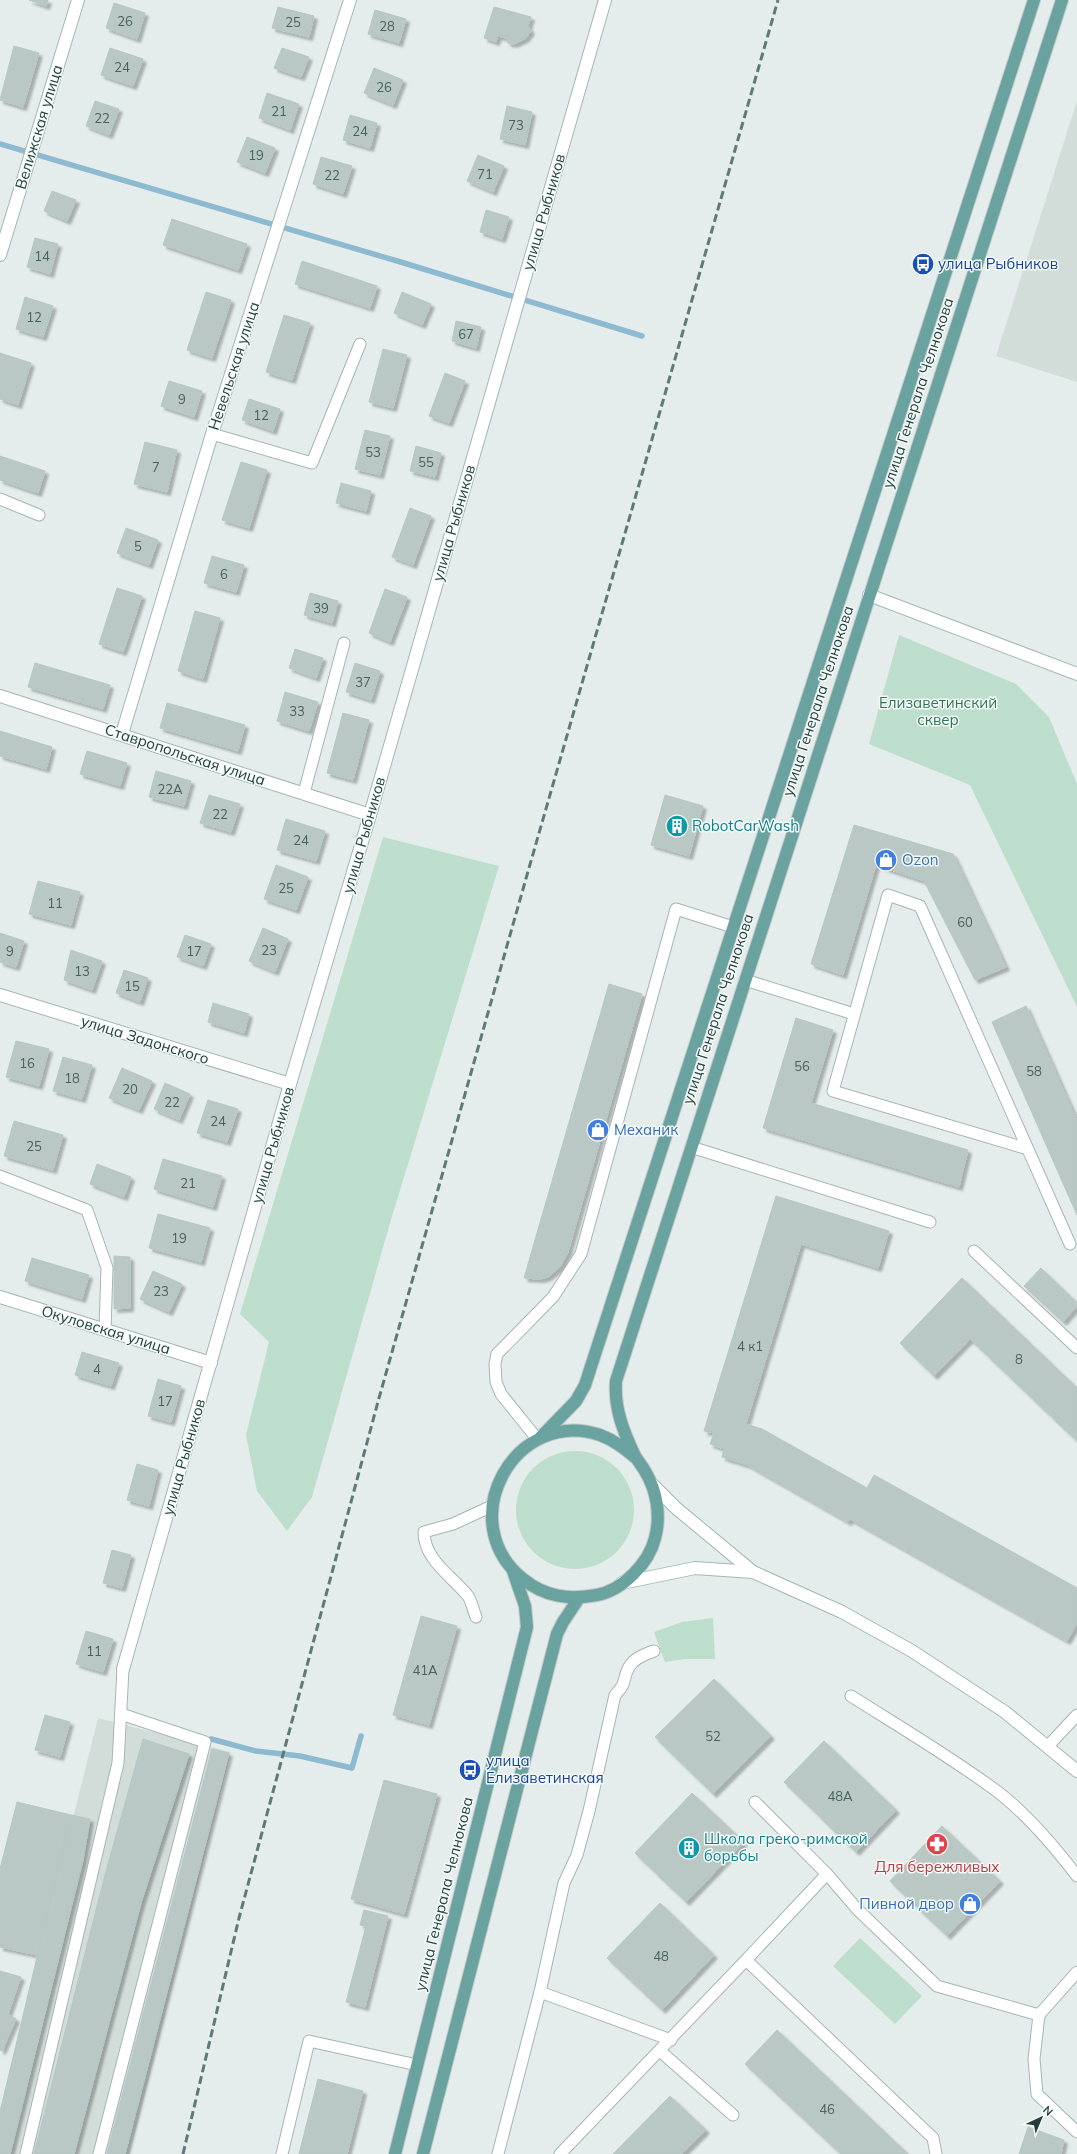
<svg xmlns="http://www.w3.org/2000/svg" width="1077" height="2154" font-family="Mulish,sans-serif">
<defs>
<filter id="shadow"><feDropShadow dx="3.5" dy="3.5" stdDeviation="1" flood-color="#0004"/></filter>
</defs>
<rect width="100%" height="100%" fill="#e4edeb"/>
<g fill="#d2ddda">
<polygon points="1077,101 1077,382 996,356"/>
<polygon points="98,1718 231,1752 130,2154 0,2154 0,2109"/>
</g>
<g fill="#bddecc">
<polygon points="899,635 1016,684 1049,717 1077,784 1077,1007 970,785 869,744"/>
<polygon points="383,837 499,866 390,1223 312,1497 287,1531 257,1491 246,1435 269,1342 240,1314"/>
<circle cx="575" cy="1510" r="59"/>
<polygon points="713,1618 715,1659 684,1659 665,1662 654,1632 682,1622"/>
<polygon points="860,1938 922,1996 895,2024 833,1966"/>
</g>
<g fill="none" stroke-linecap="round" stroke-linejoin="round">
<g stroke="#8db9d1" stroke-width="5.5">
<polyline points="0,144 404,263 642,336"/>
<polyline points="211,1739 256,1751 300,1756 352,1768 361,1736"/>
</g>
</g>
<g fill="#b9c8c5" stroke="#b6c7c3" filter="url(#shadow)">
<polygon points="29,0 48,0 46,6"/>
<polygon points="114,3 145,13 137,39 106,28"/>
<polygon points="278,7 314,16 309,37 272,28"/>
<polygon points="494,7 531,17 528,26 531,31 526,38 514,44 508,43 506,38 498,36 496,42 484,38"/>
<polygon points="375,10 406,19 399,43 368,34"/>
<polygon points="14,46 39,53 23,107 0,100"/>
<polygon points="110,48 143,59 133,86 101,75"/>
<polygon points="282,48 309,57 301,77 274,68"/>
<polygon points="374,68 403,80 393,105 364,93"/>
<polygon points="267,93 299,104 290,130 259,118"/>
<polygon points="95,101 119,109 109,135 86,126"/>
<polygon points="507,106 532,112 525,145 500,139"/>
<polygon points="350,115 377,123 370,148 343,140"/>
<polygon points="247,137 275,148 265,173 237,162"/>
<polygon points="478,155 504,166 493,192 467,181"/>
<polygon points="321,157 352,166 343,194 313,184"/>
<polygon points="52,191 76,200 67,221 44,211"/>
<polygon points="486,210 509,217 502,239 480,232"/>
<polygon points="172,219 247,244 238,270 163,245"/>
<polygon points="35,238 58,244 50,274 27,267"/>
<polygon points="302,261 377,286 370,308 295,284"/>
<polygon points="206,292 231,300 212,358 187,350"/>
<polygon points="402,292 431,304 422,325 394,313"/>
<polygon points="25,297 53,306 43,337 16,329"/>
<polygon points="284,315 310,323 292,380 266,372"/>
<polygon points="456,321 481,327 476,348 452,341"/>
<polygon points="383,349 407,355 393,408 369,402"/>
<polygon points="0,353 31,363 18,405 0,399"/>
<polygon points="445,373 465,381 449,423 429,416"/>
<polygon points="169,381 202,391 194,417 161,406"/>
<polygon points="249,399 280,409 273,431 242,420"/>
<polygon points="365,430 390,436 380,475 355,469"/>
<polygon points="145,442 177,450 167,492 134,484"/>
<polygon points="416,446 441,453 435,477 410,471"/>
<polygon points="0,456 45,471 38,493 0,480"/>
<polygon points="241,462 267,470 249,528 222,520"/>
<polygon points="341,483 371,491 366,511 336,503"/>
<polygon points="410,508 431,516 413,565 392,557"/>
<polygon points="126,528 158,540 149,565 117,553"/>
<polygon points="212,556 244,565 236,592 204,583"/>
<polygon points="117,588 142,596 123,652 99,644"/>
<polygon points="385,589 407,597 390,642 369,633"/>
<polygon points="310,593 338,601 332,623 304,615"/>
<polygon points="195,611 220,618 203,679 178,671"/>
<polygon points="295,649 323,658 316,678 289,668"/>
<polygon points="35,663 110,685 103,709 28,687"/>
<polygon points="355,663 380,671 371,700 346,692"/>
<polygon points="285,692 318,702 309,731 277,721"/>
<polygon points="167,703 245,725 238,751 160,728"/>
<polygon points="343,713 369,720 353,780 327,773"/>
<polygon points="0,731 52,747 46,769 0,756"/>
<polygon points="87,751 127,763 120,786 80,774"/>
<polygon points="156,771 191,781 184,806 149,797"/>
<polygon points="209,795 240,804 231,832 200,823"/>
<polygon points="665,795 703,806 689,856 651,845"/>
<polygon points="286,819 325,831 316,861 277,850"/>
<polygon points="854,825 953,854 1006,967 975,980 924,881 876,865 843,975 811,964"/>
<polygon points="276,865 308,877 296,910 264,899"/>
<polygon points="38,881 80,892 71,925 29,914"/>
<polygon points="263,928 288,939 275,972 249,961"/>
<polygon points="0,933 24,941 16,967 0,962"/>
<polygon points="185,935 211,944 203,966 177,957"/>
<polygon points="71,950 102,961 92,990 64,980"/>
<polygon points="124,970 148,978 140,1002 116,993"/>
<polygon points="609,984 642,994 568,1252 560,1267 548,1277 540,1279 524,1278"/>
<polygon points="213,1003 249,1014 244,1033 208,1022"/>
<polygon points="1026,1006 1077,1121 1077,1215 992,1022"/>
<polygon points="796,1018 833,1030 811,1103 968,1150 959,1187 763,1128"/>
<polygon points="16,1041 49,1049 39,1086 6,1077"/>
<polygon points="63,1057 92,1065 82,1099 53,1091"/>
<polygon points="122,1068 152,1081 139,1110 109,1098"/>
<polygon points="165,1083 190,1094 179,1120 154,1109"/>
<polygon points="208,1100 238,1109 227,1142 197,1133"/>
<polygon points="14,1121 63,1135 53,1170 4,1156"/>
<polygon points="163,1159 222,1176 213,1207 154,1189"/>
<polygon points="97,1164 131,1177 124,1197 90,1184"/>
<polygon points="776,1196 889,1231 878,1268 801,1244 746,1424 762,1429 867,1488 874,1475 1077,1588 1077,1623 1067,1641 850,1519 848,1522 748,1465 722,1457 724,1449 710,1444 714,1433 704,1431"/>
<polygon points="158,1214 210,1228 201,1262 149,1248"/>
<polygon points="114,1256 130,1257 130,1308 114,1309"/>
<polygon points="32,1258 89,1275 82,1299 25,1281"/>
<polygon points="1041,1268 1077,1303 1077,1306 1063,1322 1024,1286"/>
<polygon points="153,1271 182,1284 169,1312 140,1299"/>
<polygon points="962,1278 1077,1388 1077,1441 970,1339 934,1376 900,1343"/>
<polygon points="82,1352 119,1363 111,1386 75,1375"/>
<polygon points="158,1379 181,1386 171,1422 148,1416"/>
<polygon points="137,1464 158,1470 149,1506 127,1500"/>
<polygon points="112,1550 131,1555 122,1588 103,1583"/>
<polygon points="421,1616 457,1626 429,1725 393,1715"/>
<polygon points="86,1631 113,1639 103,1672 76,1664"/>
<polygon points="714,1679 771,1736 713,1794 655,1737"/>
<polygon points="45,1715 70,1722 60,1757 35,1750"/>
<polygon points="143,1739 189,1754 141,1903 74,2154 34,2154 106,1871"/>
<polygon points="824,1741 896,1810 856,1852 784,1782"/>
<polygon points="212,1749 229,1753 125,2154 107,2154"/>
<polygon points="384,1780 437,1794 404,1914 351,1899"/>
<polygon points="692,1793 744,1842 686,1902 635,1853"/>
<polygon points="17,1802 71,1815 37,1955 0,1947 0,1869"/>
<polygon points="71,1815 90,1819 83,1860 10,2154 0,2154 0,2112"/>
<polygon points="942,1826 1000,1881 947,1936 890,1881"/>
<polygon points="660,1903 714,1955 662,2010 607,1958"/>
<polygon points="364,1910 388,1916 365,2007 346,2002 366,1926 360,1925"/>
<polygon points="0,1971 21,1977 8,2014 16,2019 2,2051 0,2050"/>
<polygon points="777,2030 908,2154 841,2154 745,2064"/>
<polygon points="318,2079 363,2091 347,2154 299,2154"/>
<polygon points="670,2096 706,2130 682,2154 613,2154"/>
<polygon points="1028,2127 1064,2140 1061,2154 1019,2154"/>
</g>
<g fill="none" stroke-linecap="round" stroke-linejoin="round">
<g stroke="#a6b5b3" stroke-width="13">
<g id="service">
<polyline points="212,434 312,463 360,344"/>
<polyline points="0,499 39,515"/>
<polyline points="304,793 344,643"/>
<polyline points="745,980 854,1014"/>
<polyline points="691,1147 930,1222"/>
<polyline points="1028,1149 833,1091 888,895 920,906 1070,1244"/>
<polyline points="0,1176 87,1210 107,1268 105,1330"/>
<polyline points="974,1251 1077,1348"/>
<polyline points="538,1440 501,1394 496,1382 495,1364 497,1354 553,1297 581,1254 676,909 733,927"/>
<path d="M476,1617C473,1610 472,1602 468,1596C452,1576 424,1560 424,1532L453,1524L492,1506"/>
<path d="M851,1696C900,1727 951,1757 998,1792C1028,1815 1054,1846 1077,1876"/>
<polyline points="1048,1746 1077,1715"/>
<polyline points="755,1802 827,1874 857,1909 937,1986 1039,2015 1077,1972"/>
<polyline points="746,1960 827,1874"/>
<polyline points="540,1992 671,2040"/>
<polyline points="1039,2015 1034,2059 1037,2094 1077,2132"/>
<polyline points="660,2051 733,2115"/>
<polyline points="26,2154 118,1763 123,1669"/>
<polyline points="99,2154 205,1742 121,1714"/>
<polyline points="282,2154 309,2041 417,2065"/>
<path d="M498,2154L540,1992L564,1883L577,1855L589,1811L615,1695C628,1682 622,1679 629,1667C634,1658 645,1654 654,1651"/>
<polyline points="560,2154 746,1960 933,2138 936,2154"/>
</g>
</g>
<g stroke="#a6b5b3" stroke-width="14">
<g id="minor">
<polyline points="0,255 78,0"/>
<polyline points="0,696 370,815"/>
<polyline points="122,734 212,434 350,0"/>
<polyline points="0,995 290,1084"/>
<polyline points="0,1297 211,1363"/>
<polyline points="123,1669 290,1084 370,815 605,0"/>
</g>
</g>
<g stroke="#a2b9b5" stroke-width="14">
<g id="secondary">
<polyline points="869,595 1077,674"/>
<polyline points="652,1484 676,1508 753,1572 842,1612 912,1651 1005,1712 1077,1771"/>
<polyline points="622,1583 695,1568 753,1572"/>
</g>
</g>
<g stroke="#c1c9c9" stroke-width="14">
<g id="primary">
<polyline points="540,1438 576,1401 585,1385 1034,0"/>
<path d="M636,1458C625,1449 614,1440 600,1435C514,1407 452,1522 523,1579C545,1597 569,1600 597,1595C623,1590 649,1563 655,1538C661,1516 657,1491 645,1471C642,1466 638,1461 635,1456C623,1431 614,1408 616,1381L1062,0"/>
<polyline points="395,2154 527,1627 525,1606 513,1571"/>
<polyline points="423,2154 557,1634 563,1622 579,1598"/>
</g>
</g>
<use href="#service" stroke="#fff" stroke-width="11"/>
<use href="#minor" stroke="#fff" stroke-width="12"/>
<use href="#secondary" stroke="#fff" stroke-width="12"/>
<use href="#primary" stroke="#69a29f" stroke-width="12"/>
<polyline stroke="#5e7a78" stroke-width="3" stroke-dasharray="8 4" stroke-linecap="butt" points="183,2154 239,1918 379,1398 527,875 778,0"/>
</g>
<defs>
<g id="bus-disc" transform="scale(1.15)"><circle r="9.5" fill="#1a4fb4" stroke="#f4faf8"/><path d="M-5-6H5V4H4V6H2V4H-2V6H-4V4H-5ZM-3.5-4V0h7V-4ZM-3.5 1.2v1.5H-2V1.2ZM2 1.2v1.5H3.5V1.2Z" fill="#fff"/></g>
<g id="building-disc" transform="scale(1.15)"><circle r="9.5" fill="#0f9aa8" stroke="#f4faf8"/><path d="M-4-6H4V6H1V3H-1V6H-4ZM-2.5-4.3h1.7v1.8h-1.7ZM.8-4.3h1.7v1.8H.8ZM-2.5-1h1.7V.8h-1.7ZM.8-1h1.7V.8H.8Z" fill="#fff"/></g>
<g id="shop-disc" transform="scale(1.15)"><circle r="9.5" fill="#3f7fe0" stroke="#f4faf8"/><path d="M-5-2.5h2.3a2.7 3.5 0 0 1 5.4 0H5L5.5 6h-11ZM-1.5-2.5h3a1.5 2.3 0 0 0-3 0Z" fill="#fff"/></g>
<g id="pharmacy-disc" transform="scale(1.15)"><circle r="9.5" fill="#e0444e" stroke="#f4faf8"/><path d="M-2-6h4v4h4v4h-4v4h-4v-4h-4v-4h4Z" fill="#fff"/></g>
</defs>
<g fill-rule="evenodd">
<use href="#bus-disc" x="923" y="264"/>
<use href="#building-disc" x="677" y="826"/>
<use href="#shop-disc" x="886" y="860"/>
<use href="#shop-disc" x="598" y="1130"/>
<use href="#bus-disc" x="470" y="1770"/>
<use href="#pharmacy-disc" x="937" y="1844"/>
<use href="#building-disc" x="689" y="1848"/>
<use href="#shop-disc" x="970" y="1904"/>
</g>
<g text-anchor="middle" stroke-width="3" stroke-linejoin="round" paint-order="stroke">
<g font-size="13" fill="#48615f">
<text x="125" y="26">26</text>
<text x="293" y="27">25</text>
<text x="387" y="31">28</text>
<text x="122" y="72">24</text>
<text x="384" y="92">26</text>
<text x="279" y="116">21</text>
<text x="102" y="123">22</text>
<text x="516" y="130">73</text>
<text x="360" y="136">24</text>
<text x="256" y="160">19</text>
<text x="485" y="179">71</text>
<text x="332" y="180">22</text>
<text x="42" y="261">14</text>
<text x="34" y="322">12</text>
<text x="466" y="339">67</text>
<text x="182" y="404">9</text>
<text x="261" y="420">12</text>
<text x="373" y="457">53</text>
<text x="426" y="467">55</text>
<text x="156" y="472">7</text>
<text x="138" y="551">5</text>
<text x="224" y="579">6</text>
<text x="321" y="613">39</text>
<text x="363" y="687">37</text>
<text x="297" y="716">33</text>
<text x="170" y="794">22А</text>
<text x="220" y="819">22</text>
<text x="301" y="845">24</text>
<text x="286" y="893">25</text>
<text x="55" y="908">11</text>
<text x="965" y="927">60</text>
<text x="269" y="955">23</text>
<text x="10" y="956">9</text>
<text x="194" y="956">17</text>
<text x="82" y="976">13</text>
<text x="132" y="991">15</text>
<text x="27" y="1068">16</text>
<text x="802" y="1071">56</text>
<text x="1034" y="1076">58</text>
<text x="72" y="1083">18</text>
<text x="130" y="1094">20</text>
<text x="172" y="1107">22</text>
<text x="218" y="1126">24</text>
<text x="34" y="1151">25</text>
<text x="188" y="1188">21</text>
<text x="179" y="1243">19</text>
<text x="161" y="1296">23</text>
<text x="750" y="1351">4 к1</text>
<text x="1019" y="1364">8</text>
<text x="97" y="1374">4</text>
<text x="165" y="1406">17</text>
<text x="94" y="1656">11</text>
<text x="425" y="1675">41А</text>
<text x="713" y="1741">52</text>
<text x="840" y="1801">48А</text>
<text x="661" y="1961">48</text>
<text x="827" y="2114">46</text>
</g>
<g font-size="15" fill="#233f3d" stroke="#f4faf8">
<text transform="translate(39 127) rotate(-73)" y="5">Велижская улица</text>
<text transform="translate(544 212) rotate(-74)" y="5">улица Рыбников</text>
<text transform="translate(234 366) rotate(-72)" y="5">Невельская улица</text>
<text transform="translate(918 393) rotate(-72)" y="5">улица Генерала Челнокова</text>
<text transform="translate(454 523) rotate(-74)" y="5">улица Рыбников</text>
<text transform="translate(818 701) rotate(-72)" y="5">улица Генерала Челнокова</text>
<text transform="translate(185 755) rotate(18)" y="5">Ставропольская улица</text>
<text transform="translate(364 835) rotate(-74)" y="5">улица Рыбников</text>
<text transform="translate(718 1009) rotate(-72)" y="5">улица Генерала Челнокова</text>
<text transform="translate(145 1040) rotate(17)" y="5">улица Задонского</text>
<text transform="translate(273 1145) rotate(-74)" y="5">улица Рыбников</text>
<text transform="translate(106 1330) rotate(17)" y="5">Окуловская улица</text>
<text transform="translate(184 1457) rotate(-74)" y="5">улица Рыбников</text>
<text transform="translate(444 1894) rotate(-76)" y="5">улица Генерала Челнокова</text>
</g>
<g font-size="15" fill="#164399" stroke="#f4faf8" text-anchor="start">
<text x="938" y="269">улица Рыбников</text>
<text x="486" y="1766">улица<tspan x="486" dy="17">Елизаветинская</tspan></text>
</g>
<g font-size="15" fill="#2e7558" stroke="#f4faf8">
<text x="938" y="708">Елизаветинский<tspan x="938" dy="17">сквер</tspan></text>
</g>
<g font-size="15" fill="#0d838f" stroke="#f4faf8" text-anchor="start">
<text x="692" y="831">RobotCarWash</text>
<text x="704" y="1844">Школа греко-римской<tspan x="704" dy="17">борьбы</tspan></text>
</g>
<g font-size="15" fill="#366cbe" stroke="#f4faf8" text-anchor="start">
<text x="902" y="865">Ozon</text>
<text x="614" y="1135">Механик</text>
<text x="954" y="1909" text-anchor="end">Пивной двор</text>
</g>
<g font-size="15" fill="#be3a42" stroke="#f4faf8">
<text x="937" y="1872">Для бережливых</text>
</g>
</g>
<g transform="translate(1041 2118) rotate(44)" stroke="#f4faf8" stroke-width="3" paint-order="stroke">
<path d="M0-3L7 15L0 10L-7 15Z" fill="#233f3d"/>
<text y="-6" font-size="11" font-weight="bold" text-anchor="middle" fill="#233f3d">N</text>
</g>
</svg>
